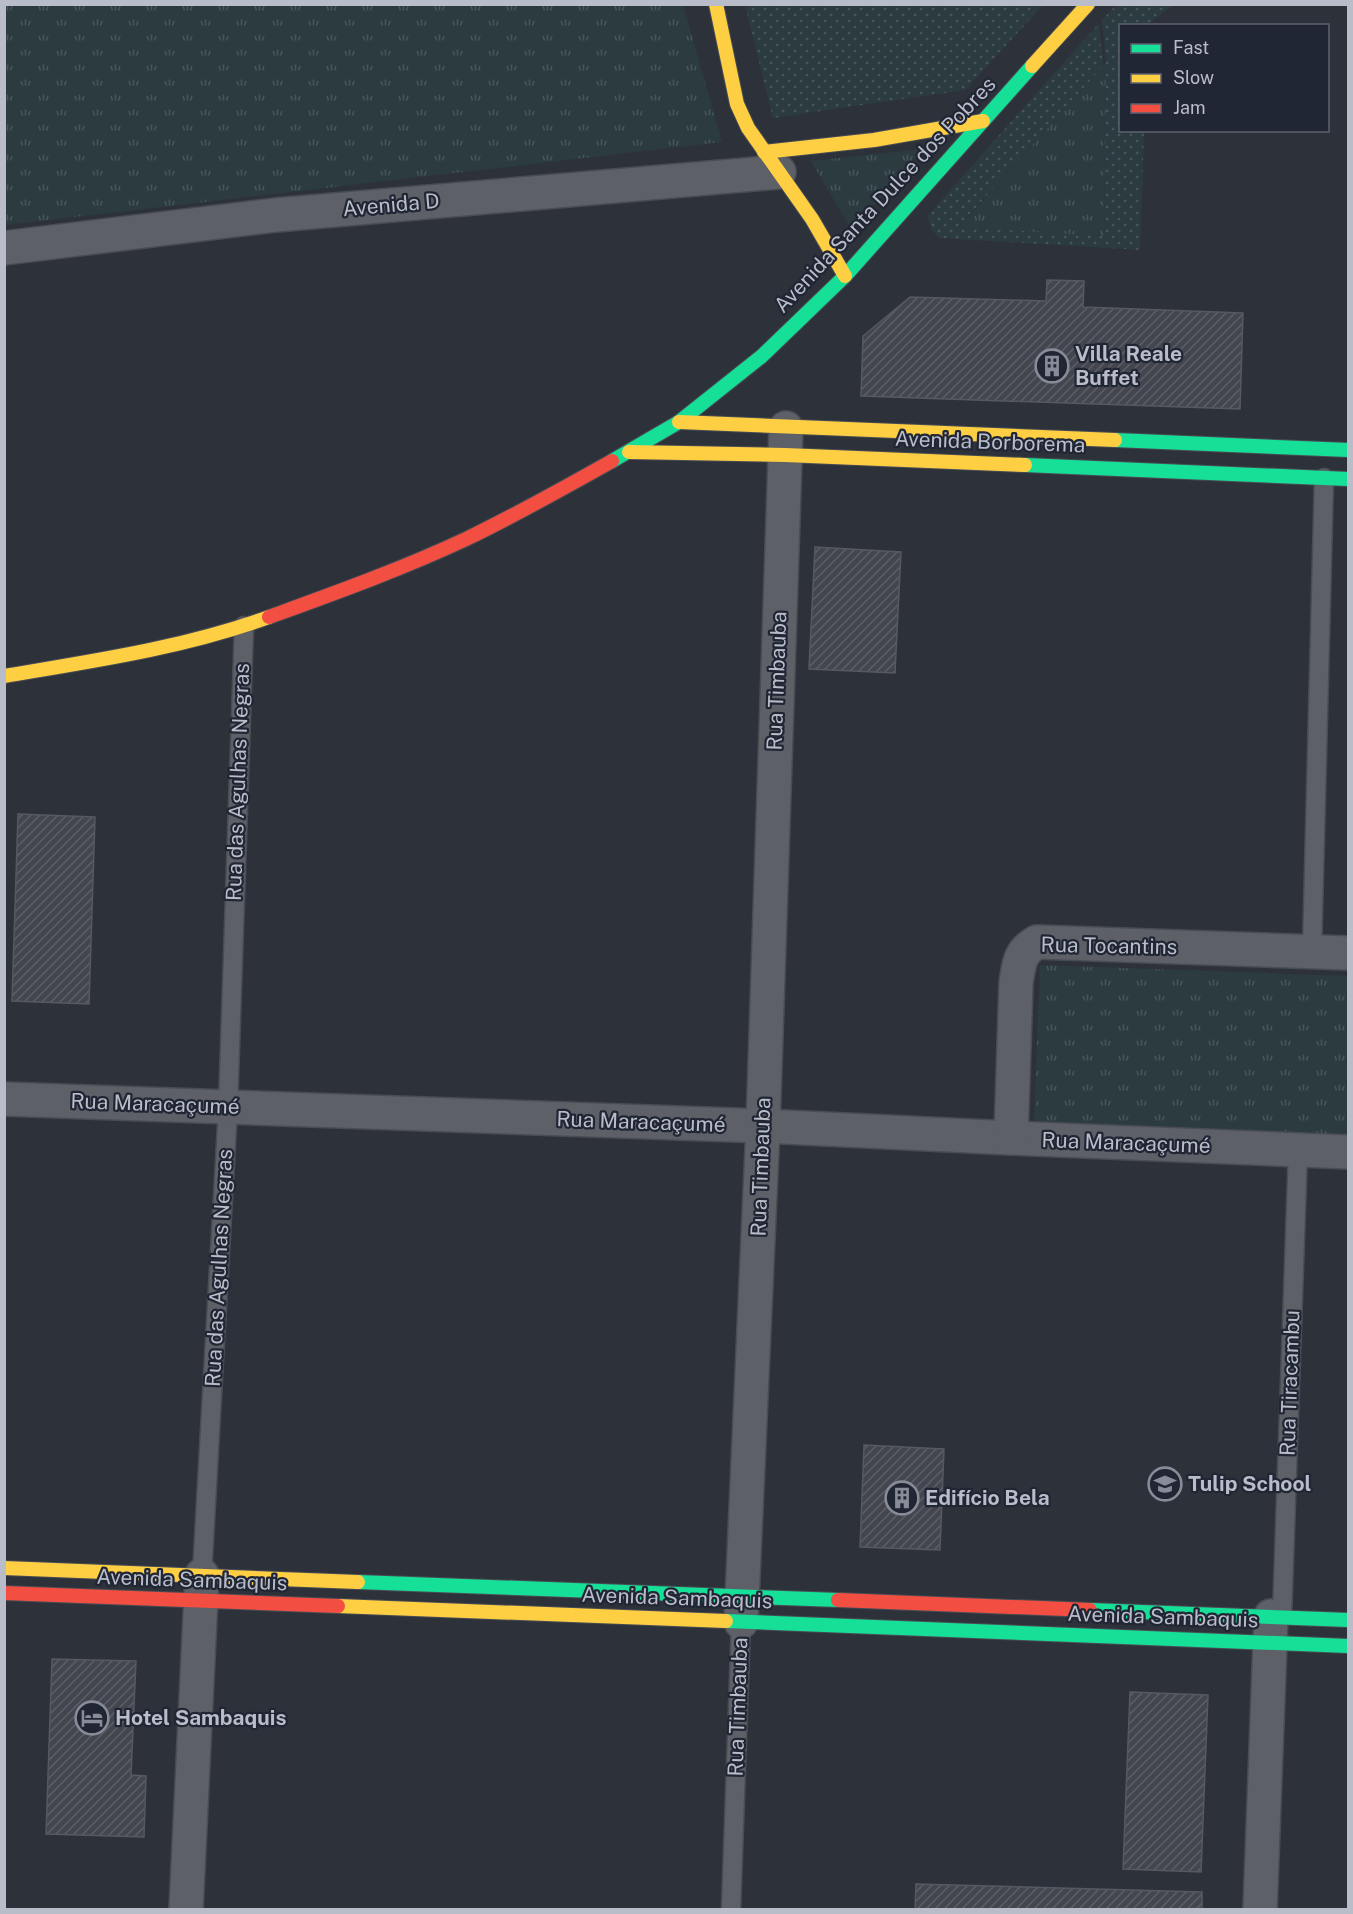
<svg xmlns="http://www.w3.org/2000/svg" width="1353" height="1914" font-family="'Public Sans',sans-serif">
<defs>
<pattern id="grass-dots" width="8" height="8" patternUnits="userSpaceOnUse" patternTransform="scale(1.5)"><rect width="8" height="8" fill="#2b3b40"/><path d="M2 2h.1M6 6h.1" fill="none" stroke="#48555a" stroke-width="1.8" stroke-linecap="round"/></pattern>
<pattern id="park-tufts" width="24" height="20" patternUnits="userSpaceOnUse" patternTransform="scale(1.5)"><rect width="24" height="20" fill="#2b3b40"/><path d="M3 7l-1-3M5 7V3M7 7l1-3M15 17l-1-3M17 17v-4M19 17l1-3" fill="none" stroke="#48555a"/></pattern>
<pattern id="building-hatch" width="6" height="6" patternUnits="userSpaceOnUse" patternTransform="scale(1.5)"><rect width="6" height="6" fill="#43464e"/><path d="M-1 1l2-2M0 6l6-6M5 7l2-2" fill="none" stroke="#5c5f66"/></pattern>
</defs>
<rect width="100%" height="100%" fill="#2d313a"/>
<g fill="url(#grass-dots)">
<polygon points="745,5 745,4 1043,5 965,90 773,118"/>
<polygon points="1116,5 1173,5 1147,25 1120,26 1120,130 1144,131 1140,250 939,238 931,229 928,215 1099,23 1103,66 959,226 1104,236 1106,62 1102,20"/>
</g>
<g fill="url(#park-tufts)">
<polygon points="4,5 683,5 722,142 5,225"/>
<polygon points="1106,62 1104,236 959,227 1103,66"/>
<polygon points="923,149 852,231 811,161"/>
<polygon points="1040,965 1348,976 1348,1138 1034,1122"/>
</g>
<g fill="url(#building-hatch)" stroke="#565961" stroke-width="1.5">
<polygon points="1047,280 1084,281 1083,307 1243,313 1240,409 861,396 863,336 910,297 1046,301"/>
<polygon points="815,547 901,552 895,673 809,669"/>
<polygon points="18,814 95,817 89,1004 12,1001"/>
<polygon points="864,1445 944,1449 940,1550 860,1547"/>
<polygon points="52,1659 136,1661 131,1775 146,1776 144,1837 46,1834"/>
<polygon points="1130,1692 1208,1695 1201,1872 1123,1869"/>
<polygon points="916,1884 1202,1892 1202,1910 915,1910"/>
</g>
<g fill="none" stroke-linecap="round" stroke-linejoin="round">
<g stroke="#494c53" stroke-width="21">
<g id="lane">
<polyline points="1312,951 1324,478"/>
<polyline points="202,1575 228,1107 244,626"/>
<polyline points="1282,1617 1298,1149"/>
<polyline points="731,1910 741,1622"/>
</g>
</g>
<g stroke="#494c53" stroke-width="36">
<g id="street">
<polyline points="4,248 276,215 779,172"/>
<polyline points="4,1099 763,1126 1011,1138 1348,1152"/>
<path d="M1011,1138L1016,983C1019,964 1019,952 1037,942L1348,953"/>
<polyline points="741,1622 763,1126 786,428"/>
<polyline points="186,1910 202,1575"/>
<polyline points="1260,1910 1271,1616"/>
</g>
</g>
<g stroke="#494c53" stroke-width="16">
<g id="fast">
<polyline points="1115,440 1348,450"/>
<polyline points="612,461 679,422 762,356 845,276 1032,66"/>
<polyline points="1025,465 1348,479"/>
<polyline points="358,1582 838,1600"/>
<polyline points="1090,1610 1348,1620"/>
<polyline points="726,1621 1348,1646"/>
</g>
</g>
<g stroke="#494c53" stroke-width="16">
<g id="slow">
<polyline points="716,4 737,104 748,128 812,219 845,276"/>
<polyline points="1032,66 1088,4"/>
<polyline points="764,152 874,140 983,121"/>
<polyline points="679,422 1115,440"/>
<polyline points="629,452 785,455 1025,465"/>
<path d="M4,676C93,661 183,648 269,617"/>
<polyline points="4,1568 358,1582"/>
<polyline points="338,1606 726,1621"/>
</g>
</g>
<g stroke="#494c53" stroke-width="16">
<g id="jam">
<path d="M269,617C335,593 402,569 466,539C516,515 564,488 612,461"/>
<polyline points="4,1593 338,1606"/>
<polyline points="838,1600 1090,1610"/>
</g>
</g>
<use href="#lane" stroke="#5e6068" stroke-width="18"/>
<use href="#street" stroke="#5e6068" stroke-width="33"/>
<use href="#fast" stroke="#16e098" stroke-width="14"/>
<use href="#slow" stroke="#ffcf43" stroke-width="14"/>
<use href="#jam" stroke="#f24e42" stroke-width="14"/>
</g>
<defs>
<g id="building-ring" transform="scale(1.725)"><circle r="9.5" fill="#212635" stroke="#888c98" stroke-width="1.5"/><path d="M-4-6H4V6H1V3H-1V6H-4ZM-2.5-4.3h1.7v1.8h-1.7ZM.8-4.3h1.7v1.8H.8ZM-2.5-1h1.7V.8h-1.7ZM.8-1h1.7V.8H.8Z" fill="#888c98"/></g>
<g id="school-ring" transform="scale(1.725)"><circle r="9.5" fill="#212635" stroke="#888c98" stroke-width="1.5"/><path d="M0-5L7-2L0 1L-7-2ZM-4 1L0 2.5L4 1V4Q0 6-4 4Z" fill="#888c98"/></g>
<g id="hotel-ring" transform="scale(1.725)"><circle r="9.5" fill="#212635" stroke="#888c98" stroke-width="1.5"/><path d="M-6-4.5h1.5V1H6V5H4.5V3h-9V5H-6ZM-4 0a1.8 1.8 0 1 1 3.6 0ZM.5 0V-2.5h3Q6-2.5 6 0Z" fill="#888c98"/></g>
</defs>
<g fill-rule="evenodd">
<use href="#building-ring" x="1052" y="366"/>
<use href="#school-ring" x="1165" y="1484"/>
<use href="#building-ring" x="902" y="1498"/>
<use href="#hotel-ring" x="92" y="1718"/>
</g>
<g text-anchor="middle" stroke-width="4.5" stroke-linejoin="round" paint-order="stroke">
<g font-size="21" fill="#b9bdca" stroke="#212635">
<text transform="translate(885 195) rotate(-47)" y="7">Avenida Santa Dulce dos Pobres</text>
<text transform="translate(391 205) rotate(-5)" y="7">Avenida D</text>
<text transform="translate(990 442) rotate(2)" y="7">Avenida Borborema</text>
<text transform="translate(777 681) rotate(-88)" y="7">Rua Timbauba</text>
<text transform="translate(238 782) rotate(-88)" y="7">Rua das Agulhas Negras</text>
<text transform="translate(1109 946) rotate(1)" y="7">Rua Tocantins</text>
<text transform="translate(155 1104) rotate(2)" y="7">Rua Maracaçumé</text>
<text transform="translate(641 1122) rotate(2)" y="7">Rua Maracaçumé</text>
<text transform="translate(1126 1143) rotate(2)" y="7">Rua Maracaçumé</text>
<text transform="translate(761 1167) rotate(-88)" y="7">Rua Timbauba</text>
<text transform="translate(219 1268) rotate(-87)" y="7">Rua das Agulhas Negras</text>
<text transform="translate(1290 1383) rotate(-88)" y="7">Rua Tiracambu</text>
<text transform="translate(192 1580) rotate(2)" y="7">Avenida Sambaquis</text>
<text transform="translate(677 1598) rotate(2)" y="7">Avenida Sambaquis</text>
<text transform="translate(1163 1617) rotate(2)" y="7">Avenida Sambaquis</text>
<text transform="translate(738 1707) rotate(-88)" y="7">Rua Timbauba</text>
</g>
<g font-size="21" font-weight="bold" fill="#b9bdca" stroke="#212635" text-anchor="start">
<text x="1075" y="361">Villa Reale<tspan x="1075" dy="24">Buffet</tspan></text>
<text x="1188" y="1491">Tulip School</text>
<text x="925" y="1505">Edifício Bela</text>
<text x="115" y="1725">Hotel Sambaquis</text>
</g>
</g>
<rect width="1353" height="1914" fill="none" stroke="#b9bdca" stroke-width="12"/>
<rect x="1119" y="24" width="210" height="108" fill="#212635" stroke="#5e6271" stroke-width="1.5"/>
<rect x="1131" y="44" width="30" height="9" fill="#16e098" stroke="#5e6271" stroke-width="1.5"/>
<text x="1173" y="54" font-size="18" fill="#b9bdca">Fast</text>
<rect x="1131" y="74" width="30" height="9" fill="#ffcf43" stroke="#5e6271" stroke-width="1.5"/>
<text x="1173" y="84" font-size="18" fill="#b9bdca">Slow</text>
<rect x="1131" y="104" width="30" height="9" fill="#f24e42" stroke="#5e6271" stroke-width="1.5"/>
<text x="1173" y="114" font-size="18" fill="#b9bdca">Jam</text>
</svg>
